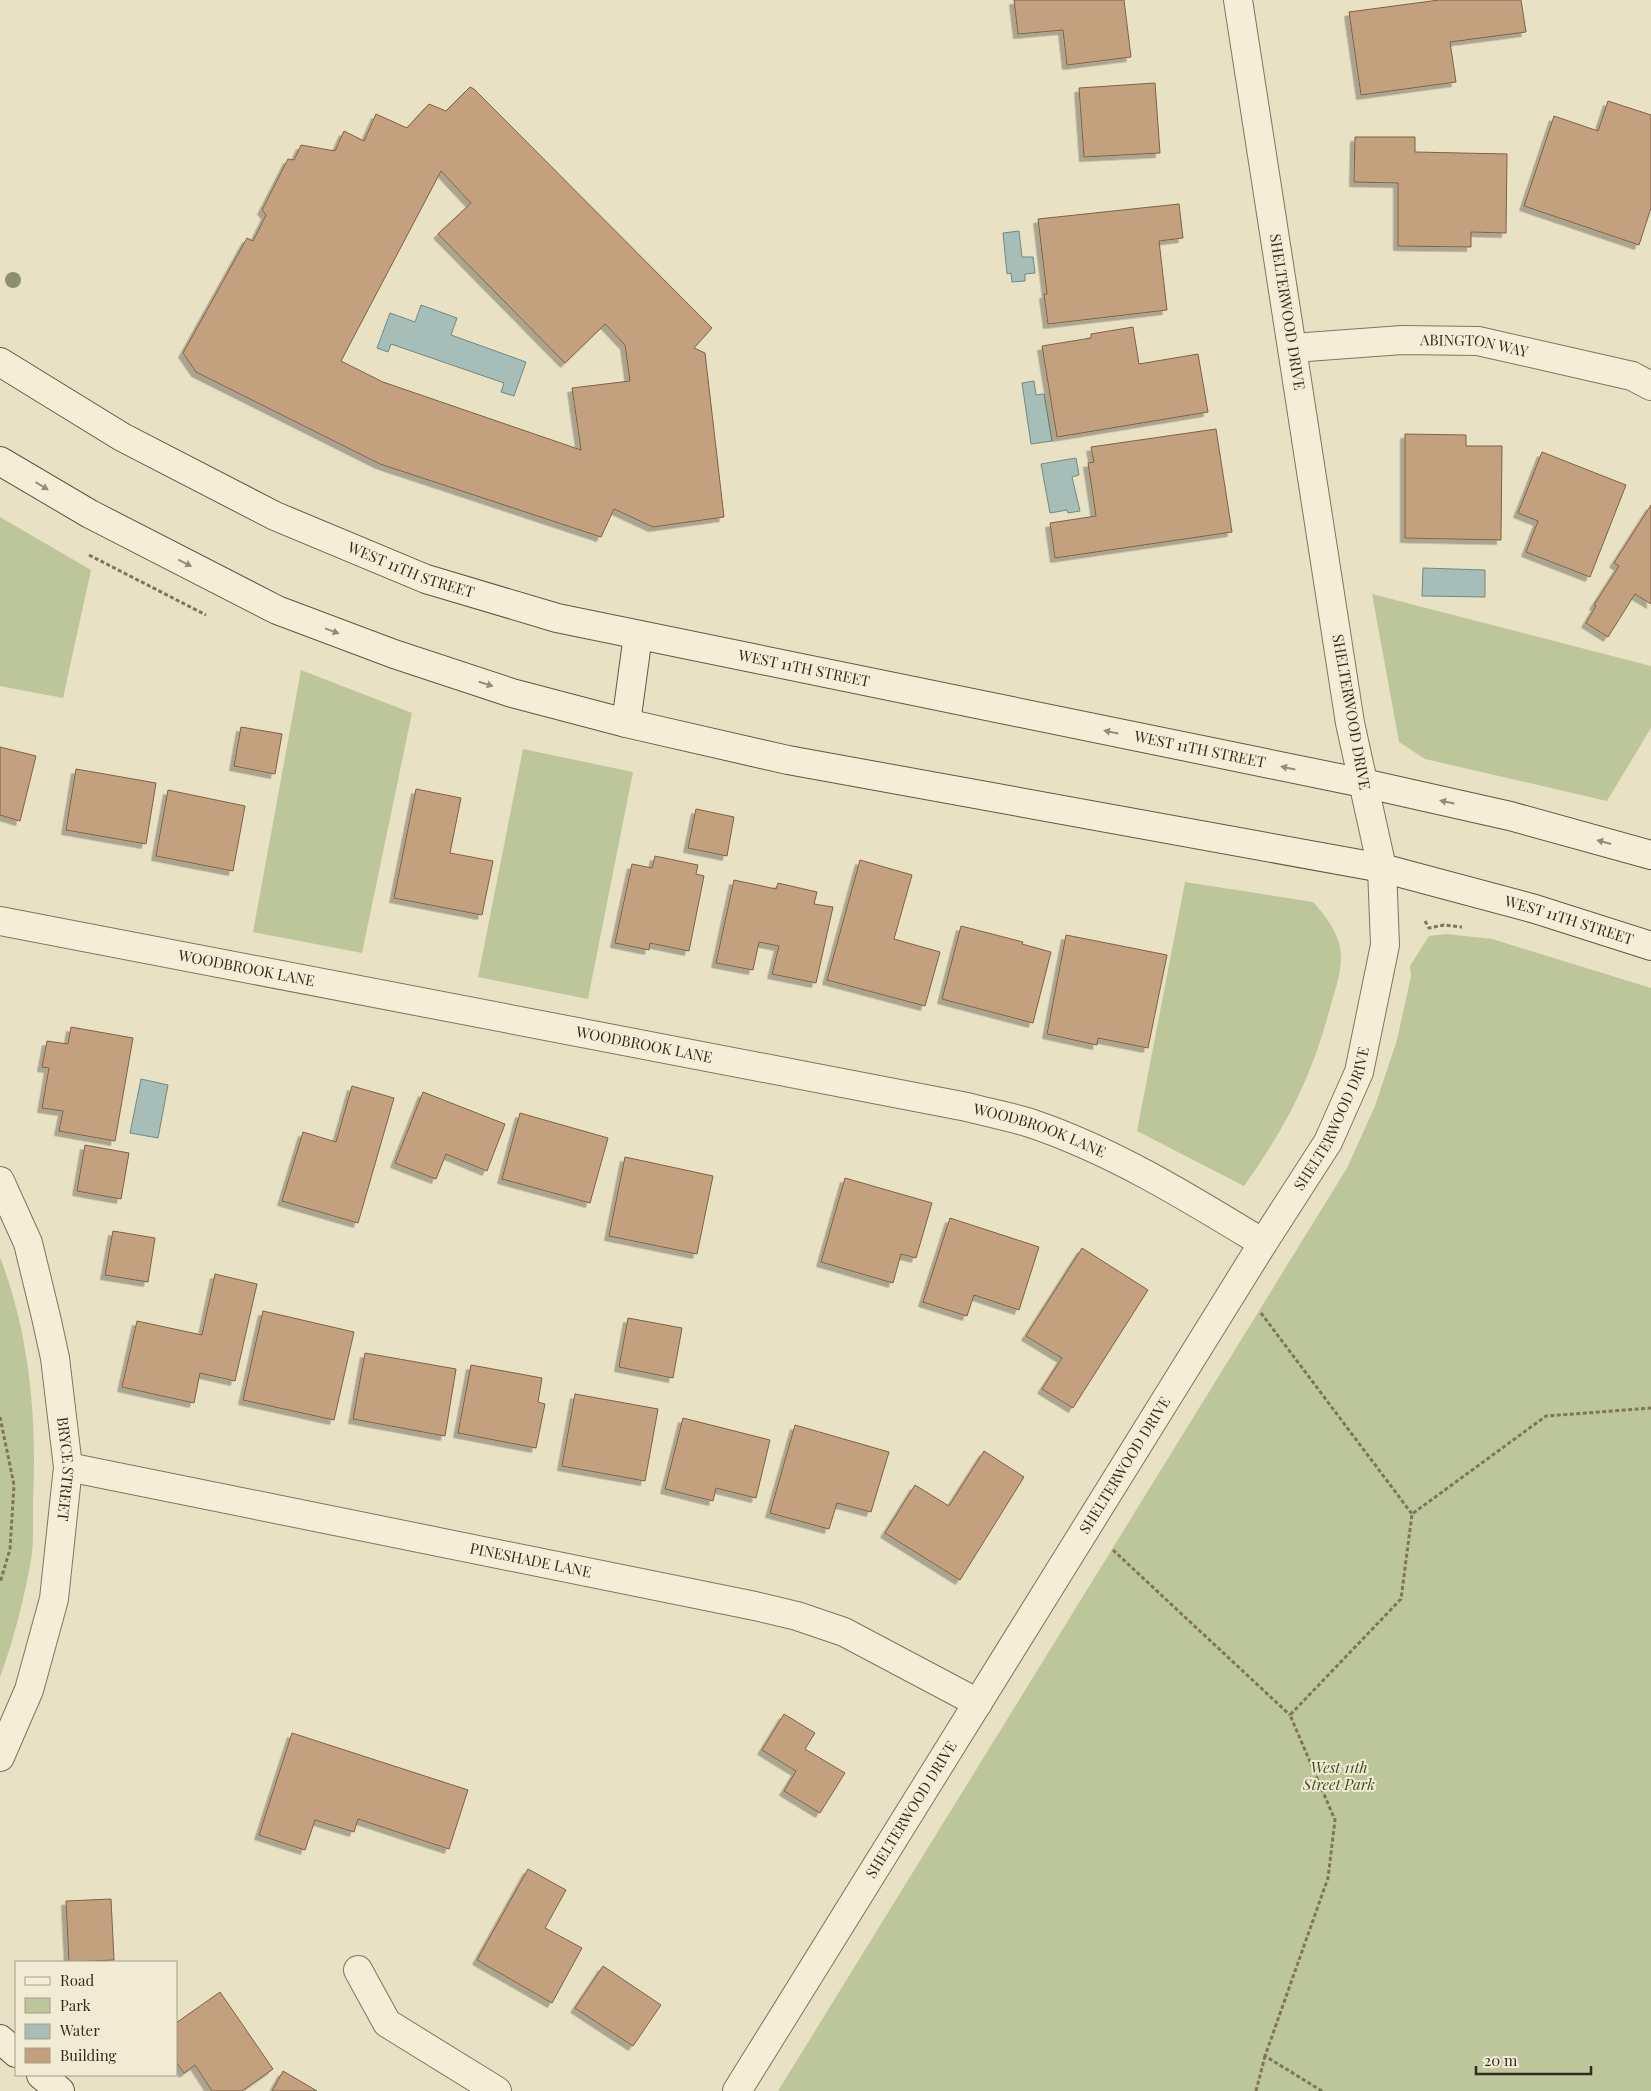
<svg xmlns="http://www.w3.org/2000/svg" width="1651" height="2091" font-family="'Playfair Display',serif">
<defs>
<filter id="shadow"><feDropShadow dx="-4.5" dy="4.5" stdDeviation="0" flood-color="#0004"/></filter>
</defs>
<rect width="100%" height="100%" fill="#e9e1c4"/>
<g fill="#bdc69a">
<polygon points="0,517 91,570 63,698 0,686"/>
<polygon points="1372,594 1651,666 1651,728 1607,801 1425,759 1399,742"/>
<polygon points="301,670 412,713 362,953 253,932"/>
<polygon points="523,749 633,772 588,999 478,977"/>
<path d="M1185,882L1313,902C1327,917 1342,938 1341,959C1341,975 1334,993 1330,1008C1311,1079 1286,1127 1244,1186L1137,1131Z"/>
<polygon points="1446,934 1492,939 1651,988 1651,2091 778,2091 1347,1168 1375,1106 1397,1040 1411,976 1410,966 1429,936"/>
<path d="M0,1257C30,1336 37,1419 33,1503C33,1521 34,1542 31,1560C24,1599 14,1639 0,1677Z"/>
</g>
<g fill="#a6bdb8" stroke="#6e8985">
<polygon points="1019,231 1022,257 1033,257 1035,273 1025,274 1025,281 1012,282 1011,273 1007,274 1003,233"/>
<polygon points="421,305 457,318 451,335 526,362 514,396 501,392 504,383 391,344 388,352 377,348 390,313 415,322"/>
<polygon points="1034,381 1036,395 1044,394 1052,441 1031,444 1022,383"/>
<polygon points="1076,458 1079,475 1072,477 1080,511 1068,513 1067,510 1050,513 1041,464"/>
<polygon points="1423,568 1485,570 1485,597 1422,596"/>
<polygon points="141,1079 168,1085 158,1138 130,1133"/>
</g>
<g fill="#c3a17e" stroke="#7e6145" fill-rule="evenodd" filter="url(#shadow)">
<polygon points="1014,0 1124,0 1131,57 1067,65 1063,30 1018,34"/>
<polygon points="1439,0 1521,0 1526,32 1450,42 1456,82 1361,95 1349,12"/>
<polygon points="1155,83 1160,153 1084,157 1079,88"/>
<path d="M470,87L474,89L712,328L694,348L705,353L724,517L653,527L614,509L601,537L380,464L196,372L183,353L247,238L253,241L266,215L262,210L288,159L294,160L301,145L335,151L344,131L364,141L376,114L407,128L429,104L446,111ZM441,171L471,203L438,234L565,363L605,324L625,345L630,381L572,388L581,450L383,382L341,361Z"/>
<polygon points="1608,101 1651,115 1651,208 1639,245 1524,206 1554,116 1598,131"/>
<polygon points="1355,137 1415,137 1415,152 1507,154 1506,233 1471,232 1471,247 1398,246 1398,183 1354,182"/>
<polygon points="1179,204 1183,238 1159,241 1167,310 1048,324 1044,294 1047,294 1038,219"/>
<polygon points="1133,327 1139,364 1198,354 1208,412 1057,437 1042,346 1091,338 1091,334"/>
<polygon points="1216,429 1232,532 1055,558 1050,523 1096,516 1088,463 1094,462 1091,447"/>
<polygon points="1405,434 1466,435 1466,446 1502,446 1501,540 1405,538"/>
<polygon points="1542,452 1626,485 1590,577 1526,552 1538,521 1518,513"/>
<polygon points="1651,505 1651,604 1635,594 1608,637 1586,623 1596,606 1594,605 1619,566 1614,563"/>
<polygon points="241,727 282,734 275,774 234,766"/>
<polygon points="0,747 36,756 20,821 0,815"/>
<polygon points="76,769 156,783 146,844 66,830"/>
<polygon points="416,789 461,798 450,853 493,861 482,915 394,898"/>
<polygon points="168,790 245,806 233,871 156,856"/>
<polygon points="696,809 734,817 727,856 688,848"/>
<polygon points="655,856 698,865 696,874 704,876 689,951 650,943 649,950 615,943 632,864 652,868"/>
<polygon points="860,860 912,875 894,939 940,952 925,1006 827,980"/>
<polygon points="734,880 776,889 778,883 817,892 814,904 833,907 816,983 772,974 779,946 759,942 753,970 716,963"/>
<polygon points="961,926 1023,942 1022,944 1051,952 1033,1023 942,999"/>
<polygon points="1066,935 1167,955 1148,1048 1098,1038 1097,1045 1047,1034"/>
<polygon points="71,1027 133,1038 115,1141 59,1131 63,1111 42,1108 49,1068 42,1067 47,1041 68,1044"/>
<polygon points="352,1086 394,1098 358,1223 282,1201 303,1132 336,1142"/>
<polygon points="423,1092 505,1124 487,1171 446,1154 436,1179 395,1163"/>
<polygon points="520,1113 608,1138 590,1203 502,1179"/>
<polygon points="85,1145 129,1153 121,1199 77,1191"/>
<polygon points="625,1157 713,1176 697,1254 609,1236"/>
<polygon points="845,1178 932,1203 916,1258 901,1254 893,1283 821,1262"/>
<polygon points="950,1218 1039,1247 1019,1310 974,1295 967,1316 923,1302"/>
<polygon points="113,1231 155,1238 148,1282 105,1275"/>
<polygon points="1082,1248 1148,1290 1073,1408 1042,1389 1062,1358 1026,1336"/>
<polygon points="215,1274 257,1284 235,1381 200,1373 194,1403 122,1387 137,1321 202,1335"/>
<polygon points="263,1311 354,1332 334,1420 243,1400"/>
<polygon points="628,1318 682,1328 673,1378 619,1367"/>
<polygon points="365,1353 456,1369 445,1436 353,1419"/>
<polygon points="471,1365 542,1378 538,1402 545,1404 536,1448 458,1433"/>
<polygon points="575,1394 658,1409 645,1481 562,1466"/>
<polygon points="683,1418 770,1440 756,1498 716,1488 713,1501 665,1489"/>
<polygon points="795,1425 889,1452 871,1512 837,1503 829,1529 770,1513"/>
<polygon points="984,1451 1024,1477 960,1580 885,1533 915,1485 949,1506"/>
<polygon points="784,1714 815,1733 805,1749 845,1773 820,1813 784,1791 796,1771 762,1750"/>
<polygon points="292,1733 468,1790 449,1849 358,1819 354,1832 315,1820 305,1850 259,1835"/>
<polygon points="528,1869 566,1890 545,1928 582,1948 552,2003 477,1960"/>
<polygon points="111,1899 114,1960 69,1962 66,1901"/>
<polygon points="603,1966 661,2005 633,2046 575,2008"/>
<polygon points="220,1992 273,2069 242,2091 212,2091 195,2065 184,2073 176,2062 176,2023"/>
<polygon points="283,2071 317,2091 272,2091"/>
</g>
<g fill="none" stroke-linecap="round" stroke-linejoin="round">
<g stroke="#81745d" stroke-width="30">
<g id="street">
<path id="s1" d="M1293,348L1402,340L1478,341L1632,376L1651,386"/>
<path id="s2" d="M0,921L967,1107C989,1113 1012,1117 1033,1124C1115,1152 1189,1198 1263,1243"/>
<path id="s3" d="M0,1181L28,1243L46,1317L55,1358L68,1467L54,1599L29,1690L0,1757"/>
<path id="s4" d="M68,1467L755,1606L797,1616L844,1632L978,1703"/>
<polyline points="358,1970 387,2023 497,2091"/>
<path id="s5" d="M737,2091L1263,1243L1328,1142L1359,1072L1385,945L1382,868L1350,723L1238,0"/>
</g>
</g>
<g stroke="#635540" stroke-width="30">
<g id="secondary">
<path id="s6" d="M0,362L122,437L275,516L426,579L557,618L1363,783L1510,816L1651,855"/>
<path id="s7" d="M0,461L90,514L277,610L394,654L512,693L626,723L788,760L1382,868L1535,909L1651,946"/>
<polyline points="626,723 638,635"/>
<polyline points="0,2039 16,2053"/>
<polyline points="41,2075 60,2091"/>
</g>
</g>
<g stroke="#81745d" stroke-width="3" stroke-dasharray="4 2.5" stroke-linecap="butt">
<polyline points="89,555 206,615"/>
<polyline points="1425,921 1429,928 1444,925 1462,927"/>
<polyline points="1261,1313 1412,1514"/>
<polyline points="0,1417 14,1485 10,1549 0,1583"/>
<polyline points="1113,1550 1290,1715"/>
<polyline points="1256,2091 1265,2056"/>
<polyline points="1322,2091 1265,2056 1328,1878 1335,1820 1290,1715 1401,1599 1412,1514 1546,1416 1651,1408"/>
</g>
<use href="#street" stroke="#f5eed7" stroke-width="28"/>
<use href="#secondary" stroke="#f5eed7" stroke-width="28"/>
</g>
<circle fill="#8d906e" cx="13" cy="280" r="8"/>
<defs><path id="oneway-solid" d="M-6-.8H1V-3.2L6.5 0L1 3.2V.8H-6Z" transform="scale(1.25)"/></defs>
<g fill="#948c7b">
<use href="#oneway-solid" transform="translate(42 486) rotate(31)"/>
<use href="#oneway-solid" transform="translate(185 563) rotate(27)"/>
<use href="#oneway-solid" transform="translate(332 631) rotate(20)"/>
<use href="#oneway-solid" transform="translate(486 684) rotate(18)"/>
<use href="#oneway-solid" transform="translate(1111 732) rotate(-168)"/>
<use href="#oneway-solid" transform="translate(1288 768) rotate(-168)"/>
<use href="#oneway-solid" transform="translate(1447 802) rotate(-168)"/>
<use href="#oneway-solid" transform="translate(1604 842) rotate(-165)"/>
</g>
<g text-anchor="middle" stroke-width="4" stroke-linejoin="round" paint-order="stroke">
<g font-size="15" fill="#332b1f" stroke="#f1ebd3">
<text transform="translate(1287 312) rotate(81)" y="5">SHELTERWOOD DRIVE</text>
<text dy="5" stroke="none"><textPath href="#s1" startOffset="182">ABINGTON WAY</textPath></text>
<text dy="5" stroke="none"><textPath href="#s6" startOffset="462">WEST 11TH STREET</textPath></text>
<text dy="5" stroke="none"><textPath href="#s6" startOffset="868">WEST 11TH STREET</textPath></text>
<text transform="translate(1351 712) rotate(80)" y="5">SHELTERWOOD DRIVE</text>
<text dy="5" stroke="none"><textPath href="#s6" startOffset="1272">WEST 11TH STREET</textPath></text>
<text dy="5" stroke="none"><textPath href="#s7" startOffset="1646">WEST 11TH STREET</textPath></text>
<text dy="5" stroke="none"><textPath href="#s2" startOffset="251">WOODBROOK LANE</textPath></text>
<text dy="5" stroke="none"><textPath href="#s2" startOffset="656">WOODBROOK LANE</textPath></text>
<text dy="5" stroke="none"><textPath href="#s5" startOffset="1141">SHELTERWOOD DRIVE</textPath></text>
<text dy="5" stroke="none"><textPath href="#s2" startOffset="1061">WOODBROOK LANE</textPath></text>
<text dy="5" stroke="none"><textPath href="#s5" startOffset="736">SHELTERWOOD DRIVE</textPath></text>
<text dy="5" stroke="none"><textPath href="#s3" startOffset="298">BRYCE STREET</textPath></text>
<text dy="5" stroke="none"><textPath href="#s4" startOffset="472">PINESHADE LANE</textPath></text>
<text dy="5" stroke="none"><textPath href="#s5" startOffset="331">SHELTERWOOD DRIVE</textPath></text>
</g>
<g font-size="15" font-style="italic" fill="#414d28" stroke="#f1ebd3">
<text x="1339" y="1773">West 11th<tspan x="1339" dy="17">Street Park</tspan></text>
</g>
</g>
<rect x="15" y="1961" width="162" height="115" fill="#f1ebd3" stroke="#a59e8b"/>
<rect x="25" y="1977" width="25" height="8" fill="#f5eed7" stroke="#a59e8b"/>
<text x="60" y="1986" font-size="15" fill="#332b1f">Road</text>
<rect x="25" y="1998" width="25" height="15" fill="#bdc69a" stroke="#a59e8b"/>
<text x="60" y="2011" font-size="15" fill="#332b1f">Park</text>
<rect x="25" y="2024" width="25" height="15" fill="#a6bdb8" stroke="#a59e8b"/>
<text x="60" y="2036" font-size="15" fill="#332b1f">Water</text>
<rect x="25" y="2048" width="25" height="15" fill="#c3a17e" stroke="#a59e8b"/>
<text x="60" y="2061" font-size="15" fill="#332b1f">Building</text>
<path d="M1476 2066v8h115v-8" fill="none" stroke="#332b1f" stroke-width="2.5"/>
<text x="1484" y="2066" font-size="15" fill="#332b1f" stroke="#f1ebd3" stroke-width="4" paint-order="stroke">20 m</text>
</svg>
